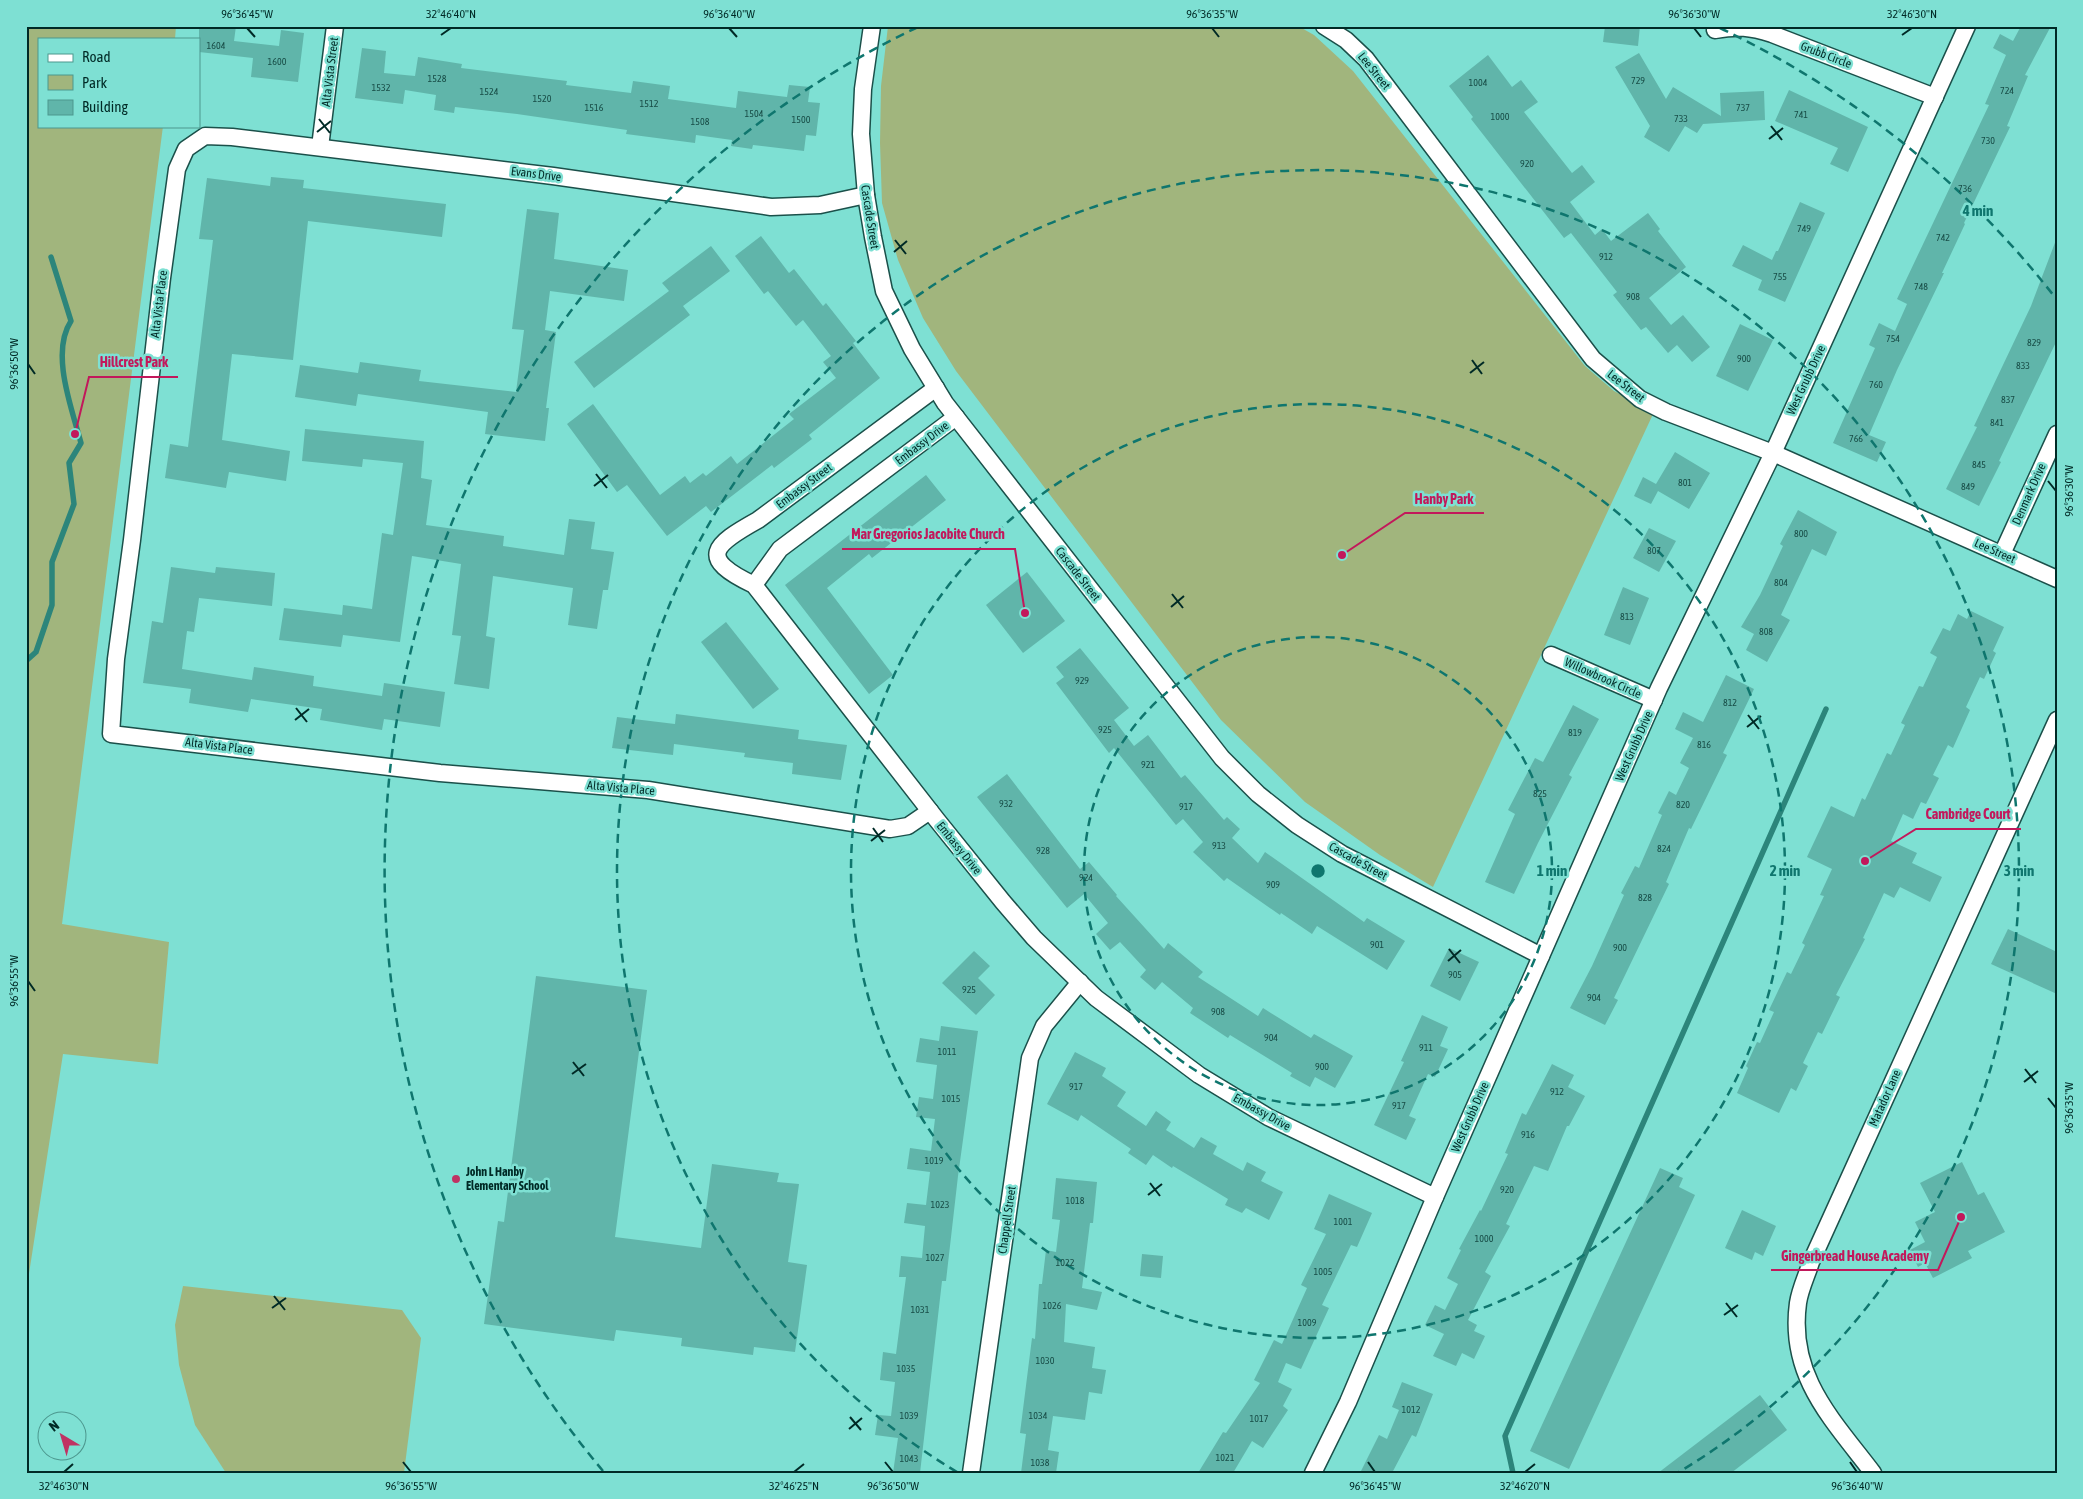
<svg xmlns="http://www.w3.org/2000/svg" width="2083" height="1499" font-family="'Asap Condensed',sans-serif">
<rect width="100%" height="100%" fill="#7ee0d3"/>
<g fill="#a1b57d">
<polygon points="26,26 176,26 175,39 39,39 39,126 163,126 62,924 169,942 158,1064 63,1054 26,1293"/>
<polygon points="888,26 1298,26 1314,35 1353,71 1585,366 1614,391 1654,412 1433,887 1380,855 1305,802 1221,720 956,371 923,318 898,260 882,203 880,143 881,86"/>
<polygon points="183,1286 402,1310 421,1338 404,1473 226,1473 195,1425 179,1365 175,1325"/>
</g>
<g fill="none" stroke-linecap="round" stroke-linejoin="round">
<g stroke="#2c857b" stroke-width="5.5">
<path d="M26,661L36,652L52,605V562L74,504L69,463L81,443C72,409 50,353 71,321L51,257"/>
<polyline points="1513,1473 1505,1436 1826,709"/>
</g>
</g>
<g fill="#60b5aa">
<polygon points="199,26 236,26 234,41 279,46 281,30 304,33 298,82 251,77 253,58 199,52"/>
<polygon points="1605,26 1640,26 1638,46 1603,42"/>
<polygon points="2021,26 2051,26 2025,75 2028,76 2007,126 2010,127 1964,223 1965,224 1942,273 1944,273 1897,370 1869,435 1886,442 1877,462 1833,443 1875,348 1869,345 1879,323 1895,331 1907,304 1897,299 1989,105 1985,104 2006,55 1993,48 2000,34 2013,41"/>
<polygon points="362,48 386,51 384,73 415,76 418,57 462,64 461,68 567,81 566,85 631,93 633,81 670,86 668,99 736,108 738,91 787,97 789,85 810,87 808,102 820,103 816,136 806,135 804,151 753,145 752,149 731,146 732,140 696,135 695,143 626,134 627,130 517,114 455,107 454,113 434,110 436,95 405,90 403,104 355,98"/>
<polygon points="1639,53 1666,99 1673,87 1721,116 1720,93 1764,91 1765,120 1703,124 1697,133 1685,126 1669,152 1644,137 1650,126 1615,67"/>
<polygon points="1488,55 1512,87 1521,80 1538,102 1524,112 1572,173 1582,165 1595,182 1570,202 1595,235 1602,229 1611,241 1648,213 1660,229 1658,231 1686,267 1649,298 1671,325 1683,315 1710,347 1692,362 1677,345 1668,353 1646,327 1641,330 1613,295 1617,292 1571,233 1564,238 1471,119 1473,117 1449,86"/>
<polygon points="1789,90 1868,127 1848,172 1830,164 1838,148 1775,121"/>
<polygon points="271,177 304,180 303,188 446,204 442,237 308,221 293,360 232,354 222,440 290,451 286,481 229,472 226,488 165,478 170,444 188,447 213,240 199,239 207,178 270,186"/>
<polygon points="1800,202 1825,213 1785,302 1758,290 1762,280 1732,266 1743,245 1772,260 1776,251 1778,251"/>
<polygon points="527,209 559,213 554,259 628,270 624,301 550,291 545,330 556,332 546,408 549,408 545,441 485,434 488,412 358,394 356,406 295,397 300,365 358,373 360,362 421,370 419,381 516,392 524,330 512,329"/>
<polygon points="761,236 789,273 794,269 823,306 826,303 856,341 853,343 880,378 809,435 812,439 774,468 772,465 711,512 706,506 667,536 627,485 617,492 567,424 593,404 660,495 685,476 690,483 703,473 706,476 731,456 737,464 794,419 789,414 836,378 823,362 831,356 803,320 796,326 768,291 764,294 735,256"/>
<polygon points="2056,240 2057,340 1999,461 2001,462 1979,506 1946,489 1977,427 1974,426 2031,306"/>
<polygon points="711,246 730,271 683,306 690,315 594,388 574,362 669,291 662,283"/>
<polygon points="1740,324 1773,340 1748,391 1716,376"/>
<polygon points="305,429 424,441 421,478 432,480 426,525 504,536 503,546 564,555 569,519 595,522 591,549 614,552 608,590 603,590 597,629 568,625 573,588 493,576 486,636 495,638 489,689 454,684 461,636 452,635 461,564 412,556 400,642 343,635 341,647 279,640 284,608 342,615 343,605 372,609 382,533 393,535 403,463 363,459 362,467 302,461"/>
<polygon points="1675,452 1710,473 1689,509 1658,491 1651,504 1634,496 1643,477 1656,484"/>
<polygon points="926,475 946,500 872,558 869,554 827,588 893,675 869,694 785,585"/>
<polygon points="1798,510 1837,532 1826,556 1812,549 1781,615 1790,620 1767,662 1746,650 1754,634 1741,627 1760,595 1783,546 1780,544"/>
<polygon points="1649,528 1676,541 1659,572 1633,558"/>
<polygon points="171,567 215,573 216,567 275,573 272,606 199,598 194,632 187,631 182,669 252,680 254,667 314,676 313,686 382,696 384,683 445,692 440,727 384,719 382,730 320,720 322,709 251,699 248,712 189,703 191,689 143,683 152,621 163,623"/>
<polygon points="1027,572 1065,621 1023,653 986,605"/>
<polygon points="1623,587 1649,598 1630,645 1604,635"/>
<polygon points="1971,611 2004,627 1993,651 1996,653 1984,679 1980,677 1966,707 1970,710 1953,748 1948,745 1933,775 1939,778 1926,804 1921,802 1913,819 1903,814 1891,841 1917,853 1912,863 1942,877 1930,902 1900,887 1894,898 1884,893 1863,938 1865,939 1836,995 1840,997 1822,1034 1818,1032 1803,1063 1808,1066 1796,1091 1791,1088 1779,1113 1737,1093 1748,1068 1746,1066 1757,1042 1760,1043 1774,1012 1769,1010 1787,972 1791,974 1805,945 1802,943 1824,896 1820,895 1832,869 1807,857 1831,806 1854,817 1862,798 1865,800 1887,753 1891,755 1905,725 1901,723 1919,686 1923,687 1937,657 1930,653 1943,628 1950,631 1958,614 1967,619"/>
<polygon points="726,622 779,689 753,709 701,642"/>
<polygon points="1080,648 1129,708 1114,720 1134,746 1148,735 1181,778 1185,775 1224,820 1227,817 1240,829 1232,838 1258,863 1265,852 1364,922 1367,918 1405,941 1387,970 1317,926 1312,934 1281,913 1280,915 1227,878 1224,881 1193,852 1203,842 1183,819 1176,825 1114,748 1109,753 1056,683 1064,677 1056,667"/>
<polygon points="1726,675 1754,689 1723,753 1727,755 1691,829 1689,828 1666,882 1669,884 1614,998 1618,1000 1605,1025 1570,1008 1592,966 1624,895 1621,893 1635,866 1639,868 1662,815 1658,813 1669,791 1676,795 1689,768 1680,763 1693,738 1675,729 1683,712 1703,722"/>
<polygon points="1573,705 1599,719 1569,775 1572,777 1538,843 1514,894 1485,882 1515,814 1508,810 1535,758 1543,762"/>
<polygon points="676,714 799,730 798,739 847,745 841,780 792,774 793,763 744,757 745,753 674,744 673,755 612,748 617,717 675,724"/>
<polygon points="1007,774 1080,869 1089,862 1117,895 1116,896 1164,949 1168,943 1203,972 1198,977 1258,1016 1263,1008 1311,1038 1314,1034 1353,1056 1335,1088 1315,1077 1310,1087 1290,1076 1292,1073 1230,1035 1228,1038 1190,1013 1193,1008 1162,982 1155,990 1140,977 1146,970 1120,942 1110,950 1096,934 1108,923 1084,894 1067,908 977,797"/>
<polygon points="2008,929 2057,952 2057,994 1991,964"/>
<polygon points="1449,948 1479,962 1460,1001 1430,986"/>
<polygon points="974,951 990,966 978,978 995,995 976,1015 942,983"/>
<polygon points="536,976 647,990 615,1237 701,1248 712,1164 779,1173 777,1182 799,1184 788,1262 807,1265 795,1352 754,1347 753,1355 681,1346 682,1338 616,1330 614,1341 484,1324 498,1221 504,1222"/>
<polygon points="1422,1015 1448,1027 1440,1046 1448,1049 1435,1077 1428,1074 1409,1116 1416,1119 1406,1140 1374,1125 1404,1062 1401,1061"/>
<polygon points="941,1026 978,1031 958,1176 946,1281 942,1281 920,1473 893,1473 898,1438 875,1435 878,1415 891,1416 895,1382 880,1380 883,1352 896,1354 906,1277 899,1277 901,1256 922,1258 925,1226 904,1223 907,1203 926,1205 930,1172 907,1169 910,1148 931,1151 935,1119 916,1117 919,1097 933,1099 937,1065 916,1062 920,1038 939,1041"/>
<polygon points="1075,1052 1106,1068 1102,1076 1126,1092 1117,1106 1146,1126 1156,1111 1171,1122 1166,1130 1194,1148 1201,1137 1217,1146 1213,1154 1243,1171 1247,1162 1266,1172 1261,1181 1283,1192 1269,1220 1246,1208 1242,1213 1225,1205 1228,1199 1173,1166 1172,1168 1153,1155 1146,1165 1128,1153 1131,1149 1081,1115 1078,1121 1047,1104"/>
<polygon points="1552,1064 1574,1075 1568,1087 1585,1096 1569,1126 1567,1126 1548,1171 1534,1166 1506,1224 1510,1226 1485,1272 1491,1276 1468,1320 1477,1325 1474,1331 1485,1336 1474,1359 1462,1353 1456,1366 1433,1356 1444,1334 1425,1325 1435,1305 1445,1310 1458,1284 1447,1278 1461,1250 1459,1249 1480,1210 1481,1211 1508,1154 1505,1153 1522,1113 1526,1115"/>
<polygon points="1962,1162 1978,1195 1984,1192 2005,1232 1968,1251 1972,1258 1933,1278 1925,1263 1918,1267 1910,1250 1925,1242 1915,1222 1935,1212 1920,1183"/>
<polygon points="1660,1168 1683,1178 1679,1187 1695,1195 1569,1469 1530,1451"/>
<polygon points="1056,1178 1097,1182 1093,1223 1090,1223 1082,1288 1102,1292 1097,1310 1066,1304 1064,1342 1095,1347 1092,1368 1106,1370 1102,1394 1089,1392 1085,1420 1053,1416 1048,1450 1059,1452 1056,1473 1021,1473 1026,1434 1020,1433 1032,1338 1035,1339 1039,1284 1042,1284 1046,1250 1056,1252 1060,1220 1052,1219"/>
<polygon points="1329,1194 1372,1213 1357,1247 1351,1245 1322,1305 1329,1308 1301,1369 1286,1363 1278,1382 1292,1389 1283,1406 1288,1410 1263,1448 1252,1441 1233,1473 1198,1473 1223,1432 1226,1433 1260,1383 1254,1380 1274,1340 1282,1344 1307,1288 1301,1285 1326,1234 1314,1229"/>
<polygon points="1742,1210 1776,1226 1763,1256 1755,1252 1752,1260 1725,1248"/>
<polygon points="1142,1254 1163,1256 1161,1278 1140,1276"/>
<polygon points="1402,1382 1433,1394 1416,1437 1412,1435 1392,1473 1360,1473 1379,1435 1387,1439 1399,1410 1392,1407"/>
<polygon points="1760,1395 1787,1430 1731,1473 1658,1473"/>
</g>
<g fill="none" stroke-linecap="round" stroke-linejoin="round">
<g stroke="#1b504a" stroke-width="19">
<g id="street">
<polyline points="872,26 863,89 861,134 866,195 873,237 884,291 912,349 945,403 1222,758 1258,794 1297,825 1342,854 1541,956"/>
<polyline points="1324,26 1346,40 1366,59 1593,359 1640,399 1666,412 1773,453 2057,579"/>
<path d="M1715,30C1738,26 1750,27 1772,34L1935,97"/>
<polyline points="320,147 335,26"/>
<polyline points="866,195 820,205 771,207 553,176 232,137 205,136 186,149 177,169 162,278 132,540 116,659 111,734 440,773 648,790 890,829 908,826 930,811"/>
<path d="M936,388L758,520C713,545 697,558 754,585L937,820L1003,902L1034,938L1096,998L1199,1075L1268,1117L1435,1197"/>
<polyline points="2002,554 2057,434"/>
<polyline points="754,585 780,549 956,417"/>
<polyline points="1551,655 1654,700"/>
<polyline points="971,1473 1030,1058 1044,1026 1080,982"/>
<polyline points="1313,1473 1348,1402 1435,1197 1659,688 1773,453 1967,26"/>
<path d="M1873,1473C1832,1419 1788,1376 1798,1303C1800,1289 1807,1275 1811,1262L2057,720"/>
</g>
</g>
<use href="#street" stroke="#fff" stroke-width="16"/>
</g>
<path fill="none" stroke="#002a26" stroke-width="2" d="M247,28L255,37M729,28L737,37M1212,28L1219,37M1694,28L1701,37M441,35L451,28M1902,35L1912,28M319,119L330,133M1771,126L1782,140M317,132L331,121M1769,139L1783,128M895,240L906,254M894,252L907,241M1472,360L1482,374M28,364L35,374M1470,373L1484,362M596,474L607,488M2048,481L2056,491M594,486L608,475M1172,594L1183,608M1171,607L1184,596M296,708L307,722M1748,715L1759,729M295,720L309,709M1747,727L1761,716M873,828L883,842M871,841L885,830M1449,949L1460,963M1448,961L1461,950M28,981L35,991M573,1062L584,1076M2025,1069L2036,1083M572,1074L586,1064M2024,1082L2038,1071M2048,1098L2056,1108M1150,1183L1160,1196M1148,1195L1162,1184M274,1296L285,1310M1726,1303L1737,1317M272,1308L286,1298M1724,1315L1738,1305M850,1417L861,1430M849,1429L862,1418M403,1462L411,1472M885,1462L893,1472M1368,1462L1375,1472M1850,1462L1857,1472M64,1472L73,1464M794,1472L804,1464M1525,1472L1535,1464"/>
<g fill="none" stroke="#0f766e" stroke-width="2.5" stroke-dasharray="9 6">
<circle cx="1318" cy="871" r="234"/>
<circle cx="1318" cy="871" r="467"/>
<path d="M957 1472A701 701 0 1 1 1679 1472"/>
<path d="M603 1471A934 934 0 0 1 916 28M1720 28A934 934 0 0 1 2054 296"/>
</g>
<circle fill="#c03263" stroke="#7ee0d3" stroke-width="2" cx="456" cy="1179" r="5"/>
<g text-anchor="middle" stroke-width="5" stroke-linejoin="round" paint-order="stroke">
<g font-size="10" fill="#184d47">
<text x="216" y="49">1604</text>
<text x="277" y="65">1600</text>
<text x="437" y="82">1528</text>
<text x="1638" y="84">729</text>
<text x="1478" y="86">1004</text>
<text x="381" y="91">1532</text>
<text x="2007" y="94">724</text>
<text x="489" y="95">1524</text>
<text x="542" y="102">1520</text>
<text x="649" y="107">1512</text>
<text x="594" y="111">1516</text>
<text x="1743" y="111">737</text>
<text x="754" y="117">1504</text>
<text x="1801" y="118">741</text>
<text x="1500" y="120">1000</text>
<text x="1681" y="122">733</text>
<text x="801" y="123">1500</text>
<text x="700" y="125">1508</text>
<text x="1988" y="144">730</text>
<text x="1527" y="167">920</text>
<text x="1965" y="192">736</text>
<text x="1804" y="232">749</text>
<text x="1943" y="241">742</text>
<text x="1606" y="260">912</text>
<text x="1780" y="280">755</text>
<text x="1921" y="290">748</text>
<text x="1633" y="300">908</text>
<text x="1893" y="342">754</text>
<text x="2034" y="346">829</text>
<text x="1744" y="362">900</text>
<text x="2023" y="369">833</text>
<text x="1876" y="388">760</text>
<text x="2008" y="403">837</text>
<text x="1997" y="426">841</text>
<text x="1856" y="442">766</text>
<text x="1979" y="468">845</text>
<text x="1685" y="486">801</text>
<text x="1968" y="490">849</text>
<text x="1801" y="537">800</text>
<text x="1654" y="554">807</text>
<text x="1781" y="586">804</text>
<text x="1627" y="620">813</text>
<text x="1766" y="635">808</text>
<text x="1082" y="684">929</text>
<text x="1730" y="706">812</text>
<text x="1105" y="733">925</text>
<text x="1575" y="736">819</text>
<text x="1704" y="748">816</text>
<text x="1148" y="768">921</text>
<text x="1540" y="797">825</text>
<text x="1006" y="807">932</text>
<text x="1683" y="808">820</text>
<text x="1186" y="810">917</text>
<text x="1219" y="849">913</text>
<text x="1664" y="852">824</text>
<text x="1043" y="854">928</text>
<text x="1086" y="881">924</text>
<text x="1273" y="888">909</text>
<text x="1645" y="901">828</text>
<text x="1377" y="948">901</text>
<text x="1620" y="951">900</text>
<text x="1455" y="978">905</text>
<text x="969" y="993">925</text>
<text x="1594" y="1001">904</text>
<text x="1218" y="1015">908</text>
<text x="1271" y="1041">904</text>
<text x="1426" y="1051">911</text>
<text x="947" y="1055">1011</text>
<text x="1322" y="1070">900</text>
<text x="1076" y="1090">917</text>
<text x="1557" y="1095">912</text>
<text x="951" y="1102">1015</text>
<text x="1399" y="1109">917</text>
<text x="1528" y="1138">916</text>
<text x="934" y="1164">1019</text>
<text x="1507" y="1193">920</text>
<text x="1075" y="1204">1018</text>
<text x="940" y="1208">1023</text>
<text x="1343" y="1225">1001</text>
<text x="1484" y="1242">1000</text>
<text x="935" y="1261">1027</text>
<text x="1065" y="1266">1022</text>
<text x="1323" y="1275">1005</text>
<text x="1052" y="1309">1026</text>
<text x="920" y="1313">1031</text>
<text x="1307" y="1326">1009</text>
<text x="1045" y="1364">1030</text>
<text x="906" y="1372">1035</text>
<text x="1411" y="1413">1012</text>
<text x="909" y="1419">1039</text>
<text x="1038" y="1419">1034</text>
<text x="1259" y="1422">1017</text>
<text x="1225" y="1461">1021</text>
<text x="909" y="1462">1043</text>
<text x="1040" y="1466">1038</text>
</g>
<g font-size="12" fill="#002a26" stroke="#7ee0d3">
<text transform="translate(1826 55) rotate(21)" y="4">Grubb Circle</text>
<text transform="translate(1374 71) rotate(51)" y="4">Lee Street</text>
<text transform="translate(330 72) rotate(-83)" y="4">Alta Vista Street</text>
<text transform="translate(536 174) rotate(7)" y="4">Evans Drive</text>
<text transform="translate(870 217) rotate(81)" y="4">Cascade Street</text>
<text transform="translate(159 304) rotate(-83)" y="4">Alta Vista Place</text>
<text transform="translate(1806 380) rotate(-65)" y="4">West Grubb Drive</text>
<text transform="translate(1626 386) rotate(38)" y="4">Lee Street</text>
<text transform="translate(922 443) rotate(-37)" y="4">Embassy Drive</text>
<text transform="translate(804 486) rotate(-37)" y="4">Embassy Street</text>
<text transform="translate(2029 494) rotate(-66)" y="4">Denmark Drive</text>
<text transform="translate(1995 551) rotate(24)" y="4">Lee Street</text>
<text transform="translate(1078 574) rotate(52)" y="4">Cascade Street</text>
<text transform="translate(1603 678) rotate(24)" y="4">Willowbrook Circle</text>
<text transform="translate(219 746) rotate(7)" y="4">Alta Vista Place</text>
<text transform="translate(1634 746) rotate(-66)" y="4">West Grubb Drive</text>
<text transform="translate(621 788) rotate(5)" y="4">Alta Vista Place</text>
<text transform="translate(959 848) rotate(51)" y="4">Embassy Drive</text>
<text transform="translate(1358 861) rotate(29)" y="4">Cascade Street</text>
<text transform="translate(1885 1098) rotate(-66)" y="4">Matador Lane</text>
<text transform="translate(1262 1112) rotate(29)" y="4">Embassy Drive</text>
<text transform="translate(1470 1117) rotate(-66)" y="4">West Grubb Drive</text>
<text transform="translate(1007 1220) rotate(-82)" y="4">Chappell Street</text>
</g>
<g font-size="12" font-weight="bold" fill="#002a26" stroke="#7ee0d3" text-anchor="start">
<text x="466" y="1176">John L Hanby<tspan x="466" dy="14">Elementary School</tspan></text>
</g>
</g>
<circle cx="1318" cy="871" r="8" fill="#0f766e" stroke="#7ee0d3" stroke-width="2.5"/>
<g font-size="15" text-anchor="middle" font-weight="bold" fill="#0f766e" stroke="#7ee0d3" stroke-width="5" stroke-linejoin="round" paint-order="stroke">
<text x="1978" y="216">4 min</text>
<text x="1552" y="876">1 min</text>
<text x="1785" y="876">2 min</text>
<text x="2019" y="876">3 min</text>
</g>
<path fill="none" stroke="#c2185b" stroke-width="2" d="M75 434L89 377H178M1342 555L1405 513H1484M1025 613L1015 549H842M1865 861L1916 829H2021M1961 1217L1938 1270H1771"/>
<g fill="#c2185b" stroke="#7ee0d3" stroke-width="2">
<circle cx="75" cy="434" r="5"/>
<circle cx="1342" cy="555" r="5"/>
<circle cx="1025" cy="613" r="5"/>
<circle cx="1865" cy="861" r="5"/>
<circle cx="1961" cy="1217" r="5"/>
</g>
<g font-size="14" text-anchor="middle" font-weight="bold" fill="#c2185b" stroke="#7ee0d3" stroke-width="5" stroke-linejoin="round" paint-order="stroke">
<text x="134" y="367">Hillcrest Park</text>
<text x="1444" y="504">Hanby Park</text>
<text x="928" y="539">Mar Gregorios Jacobite Church</text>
<text x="1968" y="819">Cambridge Court</text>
<text x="1855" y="1261">Gingerbread House Academy</text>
</g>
<rect width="2083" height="1499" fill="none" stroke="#7ee0d3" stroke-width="55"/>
<rect x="38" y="38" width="162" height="90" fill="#7ee0d3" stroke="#4c978e"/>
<rect x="48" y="54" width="25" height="8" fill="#ffffff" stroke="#4c978e"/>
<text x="82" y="62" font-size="15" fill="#002a26">Road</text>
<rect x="48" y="75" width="25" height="15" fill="#a1b57d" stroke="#4c978e"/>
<text x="82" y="88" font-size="15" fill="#002a26">Park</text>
<rect x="48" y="100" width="25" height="15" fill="#60b5aa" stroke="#4c978e"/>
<text x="82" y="112" font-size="15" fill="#002a26">Building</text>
<g transform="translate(62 1436) rotate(322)"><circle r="24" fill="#7ee0d3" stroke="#4c978e"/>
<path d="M0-4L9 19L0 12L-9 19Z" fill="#c03263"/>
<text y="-8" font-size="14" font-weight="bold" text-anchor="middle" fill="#002a26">N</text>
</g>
<rect x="28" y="28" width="2028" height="1444" fill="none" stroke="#002a26" stroke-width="2"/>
<g font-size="12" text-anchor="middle" fill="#002a26">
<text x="247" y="18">96°36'45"W</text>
<text x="451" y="18">32°46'40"N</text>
<text x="729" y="18">96°36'40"W</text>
<text x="1212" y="18">96°36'35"W</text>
<text x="1694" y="18">96°36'30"W</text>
<text x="1912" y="18">32°46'30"N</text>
<text transform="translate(14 364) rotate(-90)" y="4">96°36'50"W</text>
<text transform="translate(2069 491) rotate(-90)" y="4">96°36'30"W</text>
<text transform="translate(14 981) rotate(-90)" y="4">96°36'55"W</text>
<text transform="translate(2069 1108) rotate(-90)" y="4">96°36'35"W</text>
<text x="64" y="1490">32°46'30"N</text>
<text x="411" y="1490">96°36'55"W</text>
<text x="794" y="1490">32°46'25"N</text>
<text x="893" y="1490">96°36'50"W</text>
<text x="1375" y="1490">96°36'45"W</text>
<text x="1525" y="1490">32°46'20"N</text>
<text x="1857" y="1490">96°36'40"W</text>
</g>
</svg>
